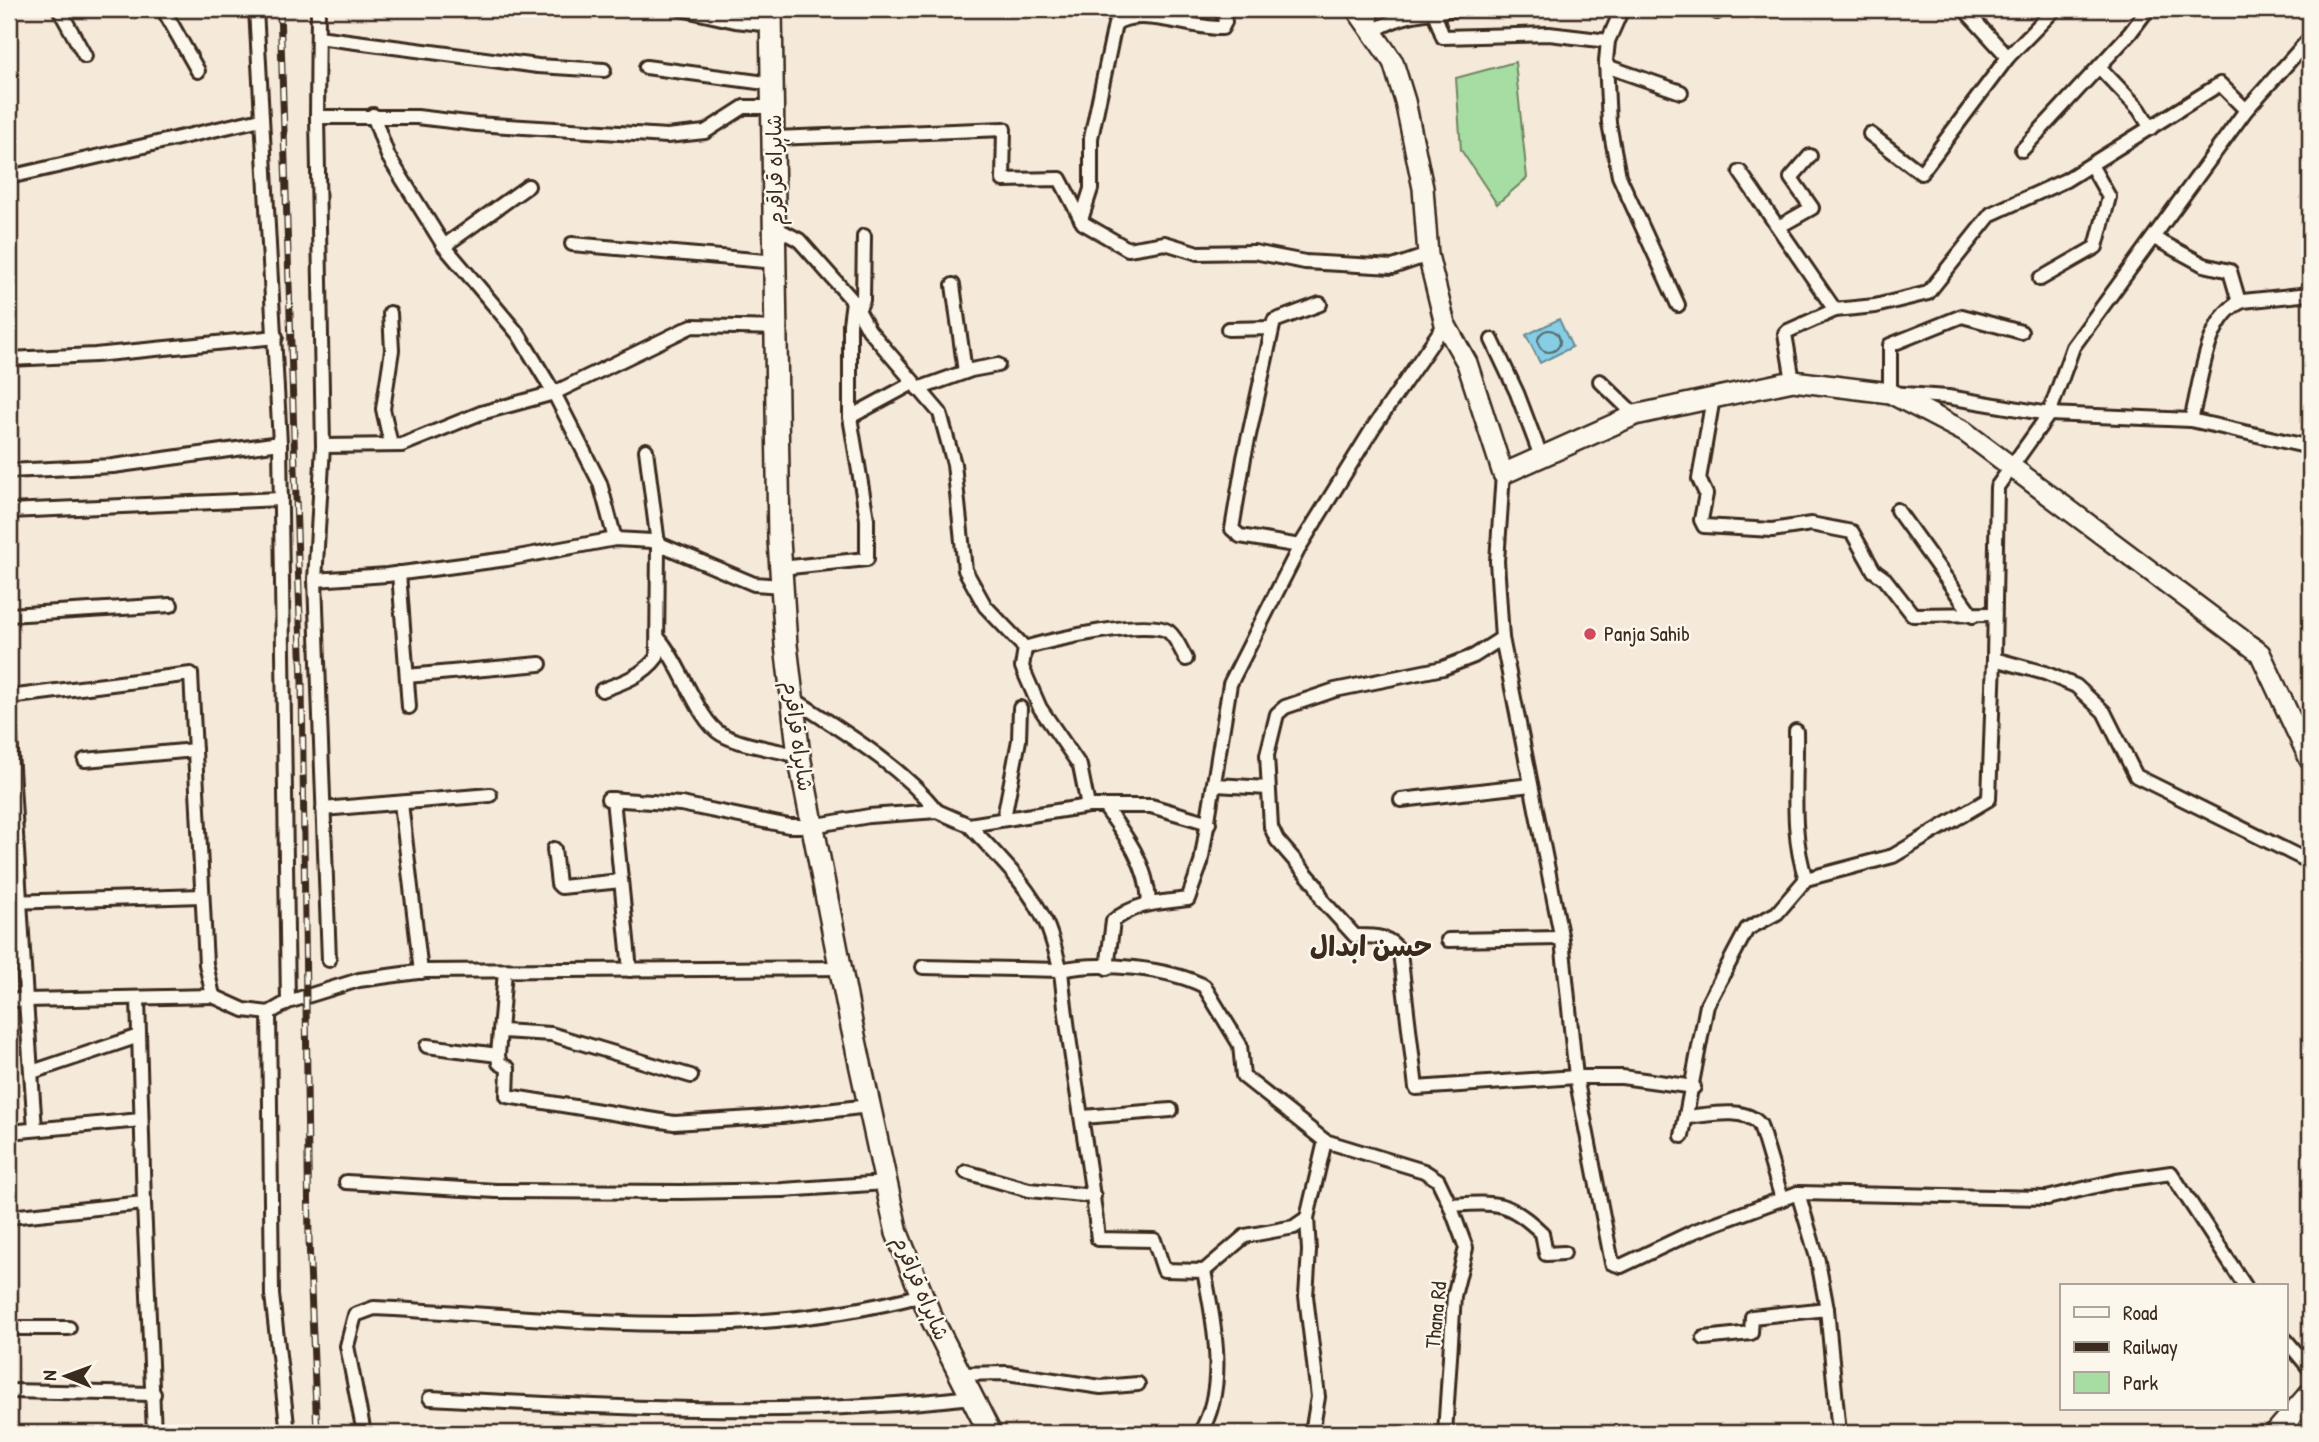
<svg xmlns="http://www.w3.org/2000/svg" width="2319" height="1442" font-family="'Patrick Hand','Playpen Sans Arabic',sans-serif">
<rect width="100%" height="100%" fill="#f5e9da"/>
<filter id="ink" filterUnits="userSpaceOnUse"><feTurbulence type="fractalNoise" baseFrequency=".0143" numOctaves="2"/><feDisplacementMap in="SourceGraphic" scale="14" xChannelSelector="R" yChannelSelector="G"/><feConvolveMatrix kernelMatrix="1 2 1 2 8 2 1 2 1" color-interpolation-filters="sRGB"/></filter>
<g filter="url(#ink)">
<polygon fill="#a5dda2" stroke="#708460" stroke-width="2" points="1515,62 1527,178 1497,204 1461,150 1456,78"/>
<polygon fill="#85cee5" stroke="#678c95" stroke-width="2" points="1559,319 1572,347 1540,363 1526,335"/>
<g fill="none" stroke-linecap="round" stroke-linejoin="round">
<circle stroke="#596c6e" stroke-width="2" cx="1549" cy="341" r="11"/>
<g stroke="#3b2a1e" stroke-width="18">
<g id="minor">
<polyline points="59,9 85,56"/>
<polyline points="163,9 198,71"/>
<polyline points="256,9 280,443 288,1002"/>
<polyline points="318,9 317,117 323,446 315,580 329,960"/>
<polyline points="681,9 735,21 772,25"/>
<polyline points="1370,9 1373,30"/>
<polyline points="1622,9 1608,41 1606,61 1609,123 1619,176 1678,305"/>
<polyline points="1712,9 1717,12"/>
<polyline points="1964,9 2008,57"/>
<polyline points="1434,12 1443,37 1549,34 1608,41"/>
<path d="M1374,31C1400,14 1428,12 1458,9"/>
<polyline points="318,37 538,66 604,70"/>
<polyline points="2310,38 2246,110 2073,347 2049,414 1997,487 1994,659 2045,673 2076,686 2104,712 2136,776 2310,862"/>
<polyline points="1606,66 1681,92"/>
<polyline points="646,67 773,84"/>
<polyline points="2099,67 2139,109 2151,128"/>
<polyline points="373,115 388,156 444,246 519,335 554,393 600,483 615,539"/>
<polyline points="317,117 417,117 476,124 667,136 705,132 744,107 774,107"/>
<polyline points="1870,134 1921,173 2008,57 2055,9"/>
<polyline points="775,138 1004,129 1003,180 1060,179 1083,223 1128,249 1165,243 1198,253 1254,252 1305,262 1393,267 1428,255"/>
<polyline points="2022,150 2130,33 2148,9"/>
<polyline points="1740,172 1835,310"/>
<polyline points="9,177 261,119"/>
<path d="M1081,220L1091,189V138L1115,24C1139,6 1194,29 1222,28L1225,22L1223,9"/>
<polyline points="1780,226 1812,208 1791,178 1810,156"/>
<polyline points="776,228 799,240 853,301 869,330 940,413 954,464 965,570 985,606 1025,648"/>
<polyline points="2154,238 2204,265 2230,271 2239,302"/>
<polyline points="572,244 776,262"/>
<polyline points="444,246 528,186"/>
<polyline points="2040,279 2096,247 2109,197 2091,165"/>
<polyline points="953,285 965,372"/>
<polyline points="853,301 850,324 850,417 913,383"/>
<polyline points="858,310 863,300 864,236"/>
<polyline points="390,313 392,350 383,409 391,445"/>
<polyline points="1228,329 1272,328"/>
<polyline points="2021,332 1962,316 1890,345 1890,393 1948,397 2049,414 2191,420 2310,447"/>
<polyline points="1492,340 1517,393 1542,459"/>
<polyline points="9,359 95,355 276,337"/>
<polyline points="1600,381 1635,415"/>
<polyline points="1793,381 1785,334 1788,331 1835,310 1875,306 1928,293 1991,214 2066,180 2220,84 2246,110"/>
<polyline points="918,389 971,370 998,365"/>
<polyline points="1713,398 1699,479 1706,494 1701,520 1704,526 1772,530 1811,524 1852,532 1874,571 1885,579 1913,615 1994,614"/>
<path d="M2191,420C2201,385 2205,315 2243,301L2310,294"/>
<polyline points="323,446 402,445 481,413 554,393 692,326 778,328"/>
<polyline points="9,471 113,466 280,443"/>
<polyline points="1503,474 1497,561 1502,638 1562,940 1576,1077 1612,1263 1621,1266 1695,1231 1798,1193 2047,1198 2116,1181 2171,1173 2245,1286"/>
<polyline points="1897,510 1973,616"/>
<polyline points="9,511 281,499"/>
<polyline points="1300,546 1240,536 1232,529 1244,458 1274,321 1320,304"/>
<polyline points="781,568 867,559 867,519 850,417"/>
<polyline points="399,573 409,707"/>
<polyline points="315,580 387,575 507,559 615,539 652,541 754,584 782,586"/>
<polyline points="9,615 171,605"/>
<path d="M1502,638L1474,656L1443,668L1335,690L1285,707L1277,714L1267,755L1271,827L1277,840L1316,885L1323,901L1355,936C1373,936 1390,935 1400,952L1416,1088L1576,1077H1622L1694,1087"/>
<path d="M659,639C680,662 698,721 721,734C742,746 775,749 799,756"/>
<polyline points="1025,648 1022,667 1040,708 1080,766 1088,806 1151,806 1209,823"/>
<path d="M1025,648C1049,640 1151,617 1169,632C1176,637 1182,652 1186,659"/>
<polyline points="407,676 540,664"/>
<path d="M602,690C622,683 644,675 657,657L658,544L646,450"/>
<polyline points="9,697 191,674 206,964 213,996 244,1010 269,1013 288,1002 359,980 425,971 842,968"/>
<path d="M792,698C842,731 899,764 937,811"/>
<polyline points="9,718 26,1000 213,996"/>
<path d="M1796,731C1797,778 1790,834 1806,879"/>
<polyline points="85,760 195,750"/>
<polyline points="1216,785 1268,788"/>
<polyline points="608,799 681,804 789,826 812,826 869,816 937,811 969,825 1088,806"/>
<polyline points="613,799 630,970"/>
<polyline points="1401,800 1531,785"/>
<polyline points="401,803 421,972"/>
<path d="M1104,806C1126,836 1147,863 1149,902"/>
<polyline points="323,809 490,795"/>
<polyline points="1004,818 1019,740 1020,708"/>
<path d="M969,825C997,856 1028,884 1046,923C1053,938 1056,955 1061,970C1099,961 1169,968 1204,986L1240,1045L1243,1076L1325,1141L1424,1171L1438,1180L1450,1205C1495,1202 1508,1200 1542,1233L1546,1254L1564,1253"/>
<polyline points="554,849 558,884 561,887 621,881"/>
<polyline points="9,902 202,896"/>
<polyline points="1448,940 1561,938"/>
<path d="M923,967L1061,970C1069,1060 1089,1149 1098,1239L1154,1240L1164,1270L1204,1271"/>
<path d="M1107,968L1113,921C1137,902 1158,903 1188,899L1201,863L1230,684L1300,546L1373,428L1445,324"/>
<polyline points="9,1000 26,1000 35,1129"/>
<polyline points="269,1013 272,1295 288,1433"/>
<polyline points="502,1031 551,1034 691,1076"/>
<polyline points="427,1046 498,1055 499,1063 508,1068 507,1096 674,1123 782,1116 869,1106"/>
<polyline points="498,1055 505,971"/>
<polyline points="32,1072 139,1036"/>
<polyline points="1083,1117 1171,1110"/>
<path d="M1687,1117C1709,1115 1745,1106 1760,1125L1782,1199"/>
<polyline points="9,1132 141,1120"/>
<polyline points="1682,1136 1707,1005 1747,929 1777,913 1806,879 1893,856 1989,799 1994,659"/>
<polyline points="966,1172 1029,1190 1094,1196"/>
<polyline points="346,1182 496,1191 682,1192 783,1190 885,1183"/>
<polyline points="1798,1193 1818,1261 1827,1309 1839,1433"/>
<polyline points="144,1203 154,1433"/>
<polyline points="9,1217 144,1203 138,999"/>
<polyline points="9,1328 69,1328"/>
<polyline points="1704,1338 1751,1333 1752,1317 1827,1309"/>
<polyline points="2286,1340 2310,1369"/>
<polyline points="959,1374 1007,1373 1101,1387 1138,1384"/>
<polyline points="9,1391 154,1394"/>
<path d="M430,1398C609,1408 793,1418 971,1397"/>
<path d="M364,1433L347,1346L355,1315L374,1308C562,1317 737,1345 922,1295"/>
<path d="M1200,1433C1228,1387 1214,1321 1204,1271L1245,1236L1294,1227L1307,1218"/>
<polyline points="1312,1433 1318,1397 1306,1296 1309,1251 1307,1218 1325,1141"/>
<polyline points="1445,1433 1454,1296 1466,1248 1450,1205"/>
</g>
</g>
<g stroke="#3b2a1e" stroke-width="24">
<polyline id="secondary" points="1356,9 1393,62 1405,101 1423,188 1428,255 1445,324 1467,363 1503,474 1635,415 1713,398 1793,381 1890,393 1965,432 2260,653 2310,760"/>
</g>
<g stroke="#3b2a1e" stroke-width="26">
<g id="trunk">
<polyline points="771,9 779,540 786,645 799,756 851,1022 897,1233 930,1315 990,1433"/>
<polyline points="2276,1433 2310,1394"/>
<polyline points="2306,1433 2310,1428"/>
</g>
</g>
<use href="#minor" stroke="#fbf7ec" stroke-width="12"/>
<use href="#secondary" stroke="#fbf7ec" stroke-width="19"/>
<use href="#trunk" stroke="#fbf7ec" stroke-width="21"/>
<g stroke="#3b2a1e" stroke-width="7">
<polyline id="rail" points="280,9 302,682 309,1240 317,1433"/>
</g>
<use href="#rail" stroke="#fbf7ec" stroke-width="4.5" stroke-dasharray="13" stroke-linecap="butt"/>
</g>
</g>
<circle fill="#d1495b" stroke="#fbf7ec" stroke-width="2.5" cx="1590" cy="634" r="7"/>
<g text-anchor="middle" stroke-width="5" stroke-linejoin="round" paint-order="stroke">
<g font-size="21" fill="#3b2a1e" stroke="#fbf7ec">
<text transform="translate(775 170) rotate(-91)" y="7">شاہراہ قراقرم</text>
<text transform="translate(798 736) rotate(82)" y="7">شاہراہ قراقرم</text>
<text transform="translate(921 1288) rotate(67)" y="7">شاہراہ قراقرم</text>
<text transform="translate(1436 1315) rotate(-84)" y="7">Thana Rd</text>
</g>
<g font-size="21" fill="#3b2a1e" stroke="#fbf7ec" text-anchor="start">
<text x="1604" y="641">Panja Sahib</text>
</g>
<g font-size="28" font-weight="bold" fill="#3b2a1e" stroke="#fbf7ec">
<text x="1371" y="956">حسن ابدال</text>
</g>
</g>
<rect width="2319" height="1442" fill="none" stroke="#fbf7ec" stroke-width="35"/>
<rect x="18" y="18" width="2284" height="1407" fill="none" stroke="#3b2a1e" stroke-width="2.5" filter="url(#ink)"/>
<rect x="2060" y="1284" width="228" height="126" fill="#fbf7ec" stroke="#aea59a" stroke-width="2"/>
<rect x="2074" y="1307" width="35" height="10" fill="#fbf7ec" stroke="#aea59a" stroke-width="2"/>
<text x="2123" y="1320" font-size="21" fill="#3b2a1e">Road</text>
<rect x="2074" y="1342" width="35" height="10" fill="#3b2a1e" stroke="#aea59a" stroke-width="2"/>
<text x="2123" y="1354" font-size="21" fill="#3b2a1e">Railway</text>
<rect x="2074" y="1372" width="35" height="21" fill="#a5dda2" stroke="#aea59a" stroke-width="2"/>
<text x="2123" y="1390" font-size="21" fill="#3b2a1e">Park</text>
<g transform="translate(66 1376) rotate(271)" stroke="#fbf7ec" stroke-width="5" paint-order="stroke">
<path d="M0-5L12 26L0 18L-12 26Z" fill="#3b2a1e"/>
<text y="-10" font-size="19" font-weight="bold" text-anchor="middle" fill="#3b2a1e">N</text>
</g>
</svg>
